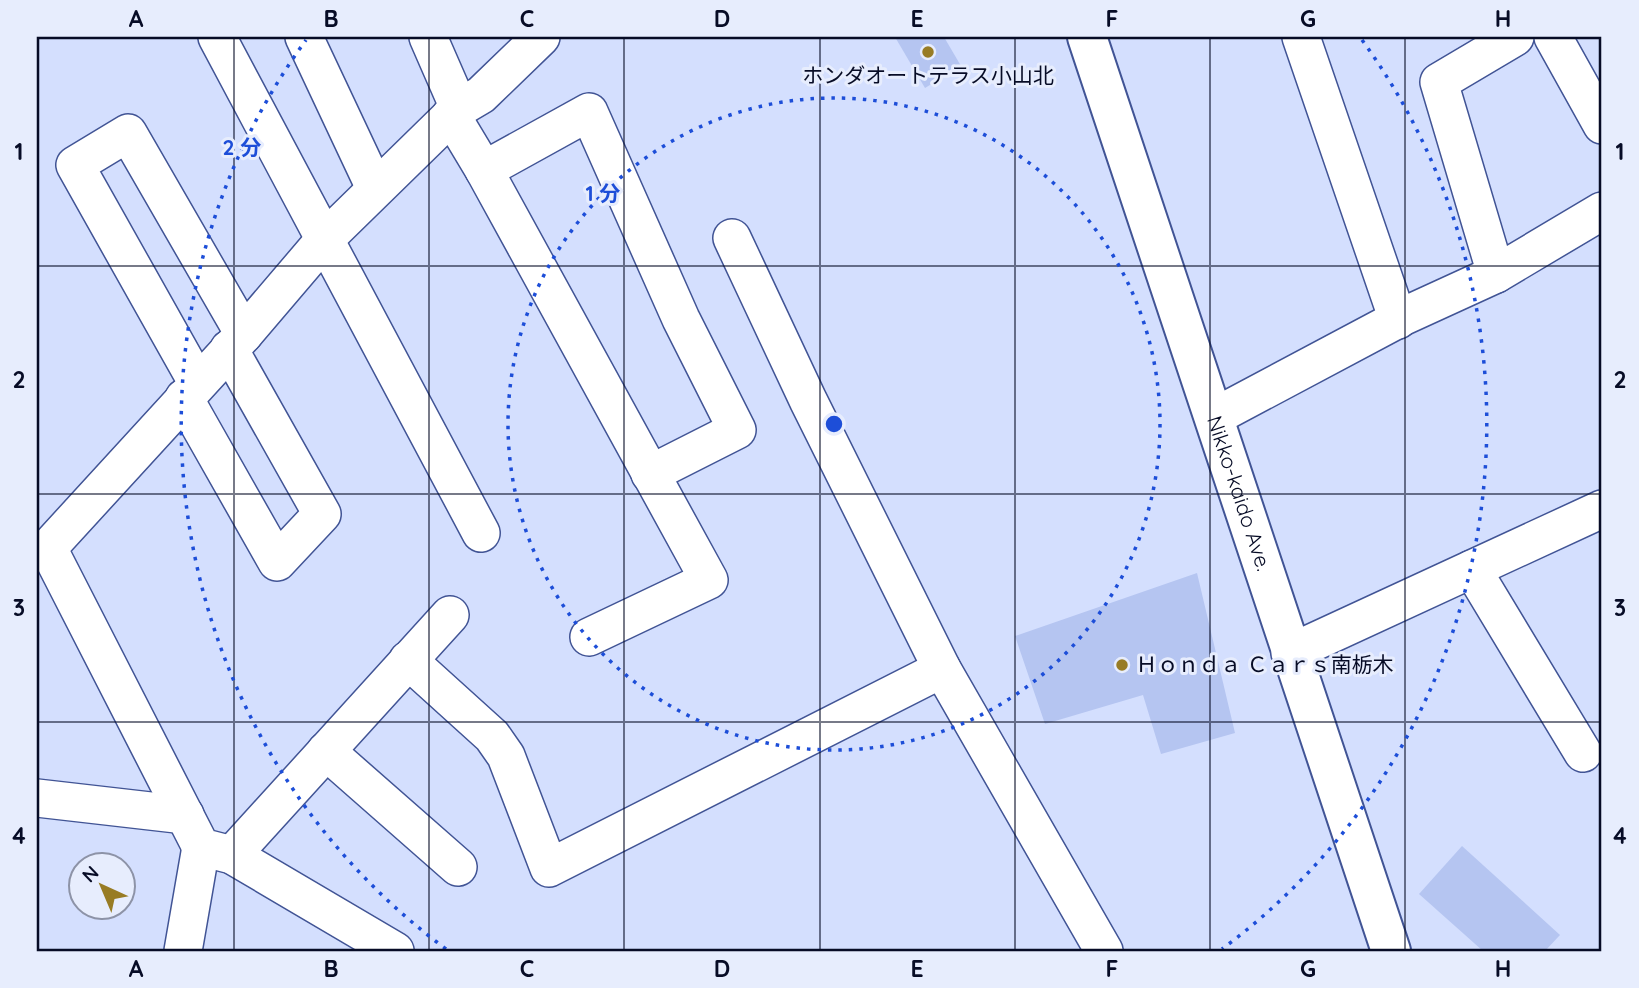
<svg xmlns="http://www.w3.org/2000/svg" width="1639" height="988" font-family="Quicksand,'Noto Sans JP',sans-serif">
<rect width="100%" height="100%" fill="#d4dffe"/>
<g fill="#b5c5f1">
<polygon points="895,37 944,37 961,66 925,88"/>
<polygon points="1197,573 1235,733 1161,754 1143,695 1045,724 1015,636"/>
<polygon points="1462,846 1560,935 1545,951 1483,951 1419,894"/>
</g>
<g fill="none" stroke-linecap="round" stroke-linejoin="round">
<g stroke="#415495" stroke-width="40">
<g id="minor">
<polyline points="217,37 481,533"/>
<polyline points="304,37 375,188"/>
<polyline points="428,37 459,108"/>
<polyline points="1301,37 1398,320"/>
<polyline points="1553,37 1602,125"/>
<polyline points="451,115 484,170 709,580 589,637"/>
<polyline points="484,170 589,112 681,319 737,430 650,474"/>
<polyline points="732,238 808,400 942,669 1104,951"/>
<polyline points="1496,274 1439,82 1515,37"/>
<polyline points="197,382 75,165 128,133 244,334"/>
<polyline points="184,398 277,562 322,514 229,349"/>
<polyline points="1214,417 1402,317 1496,274 1602,211"/>
<polyline points="48,548 244,334 325,239 459,108 481,95 541,37"/>
<polyline points="48,548 201,847 232,855 395,951"/>
<polyline points="1472,569 1583,753"/>
<polyline points="1290,653 1602,509"/>
<polyline points="408,660 492,736 506,756 549,868 942,669"/>
<polyline points="326,751 458,867"/>
<polyline points="37,798 185,815"/>
<polyline points="232,855 450,615"/>
<polyline points="183,951 201,847"/>
</g>
</g>
<g stroke="#415495" stroke-width="42">
<g id="highway">
<path id="s1" d="M1087,37L1391,951"/>
</g>
</g>
<use href="#minor" stroke="#fff" stroke-width="37"/>
<use href="#highway" stroke="#fff" stroke-width="38"/>
</g>
<path fill="none" stroke="#070c26" stroke-width="2" stroke-opacity="0.55" d="M234,37V951M429,37V951M624,37V951M820,37V951M1015,37V951M1210,37V951M1405,37V951M37,266H1602M37,494H1602M37,722H1602"/>
<g fill="none" stroke="#1d4ed8" stroke-width="3.5" stroke-dasharray="3.5 7">
<circle cx="834" cy="424" r="326"/>
<path d="M446 949A653 653 0 0 1 306 40M1362 40A653 653 0 0 1 1222 949"/>
</g>
<g fill="#987c24" stroke="#e7edfd" stroke-width="2.5">
<circle cx="928" cy="52" r="7"/>
<circle cx="1122" cy="665" r="7"/>
</g>
<g text-anchor="middle" stroke-width="6" stroke-linejoin="round" paint-order="stroke">
<g font-size="21" fill="#070c26" stroke="#e7edfd">
<text x="928" y="83">ホンダオートテラス小山北</text>
<text x="1136" y="672" text-anchor="start">Ｈｏｎｄａ Ｃａｒｓ南栃木</text>
</g>
<g font-size="21" fill="#070c26" stroke="#e7edfd">
<text dy="7" stroke="none"><textPath href="#s1" startOffset="481">Nikko-kaido Ave.</textPath></text>
</g>
</g>
<circle cx="834" cy="424" r="10" fill="#1d4ed8" stroke="#e7edfd" stroke-width="3.5"/>
<g font-size="21" text-anchor="middle" font-weight="bold" fill="#1d4ed8" stroke="#e7edfd" stroke-width="6" stroke-linejoin="round" paint-order="stroke">
<text x="242" y="155">2 分</text>
<text x="603" y="201">1 分</text>
</g>
<rect width="1639" height="988" fill="none" stroke="#e7edfd" stroke-width="77"/>
<g transform="translate(102 886) rotate(316)"><circle r="33" fill="#e7edfd" stroke="#8d93a7" stroke-width="2"/>
<path d="M0-5L12 26L0 18L-12 26Z" fill="#987c24"/>
<text y="-10" font-size="19" font-weight="bold" text-anchor="middle" fill="#070c26">N</text>
</g>
<rect x="38" y="38" width="1562" height="912" fill="none" stroke="#070c26" stroke-width="2.5"/>
<g font-size="23" text-anchor="middle" font-weight="bold" fill="#070c26">
<text x="136" y="27">A</text>
<text x="331" y="27">B</text>
<text x="527" y="27">C</text>
<text x="722" y="27">D</text>
<text x="917" y="27">E</text>
<text x="1112" y="27">F</text>
<text x="1308" y="27">G</text>
<text x="1503" y="27">H</text>
<text x="19" y="160">1</text>
<text x="1620" y="160">1</text>
<text x="19" y="388">2</text>
<text x="1620" y="388">2</text>
<text x="19" y="616">3</text>
<text x="1620" y="616">3</text>
<text x="19" y="844">4</text>
<text x="1620" y="844">4</text>
<text x="136" y="977">A</text>
<text x="331" y="977">B</text>
<text x="527" y="977">C</text>
<text x="722" y="977">D</text>
<text x="917" y="977">E</text>
<text x="1112" y="977">F</text>
<text x="1308" y="977">G</text>
<text x="1503" y="977">H</text>
</g>
</svg>
